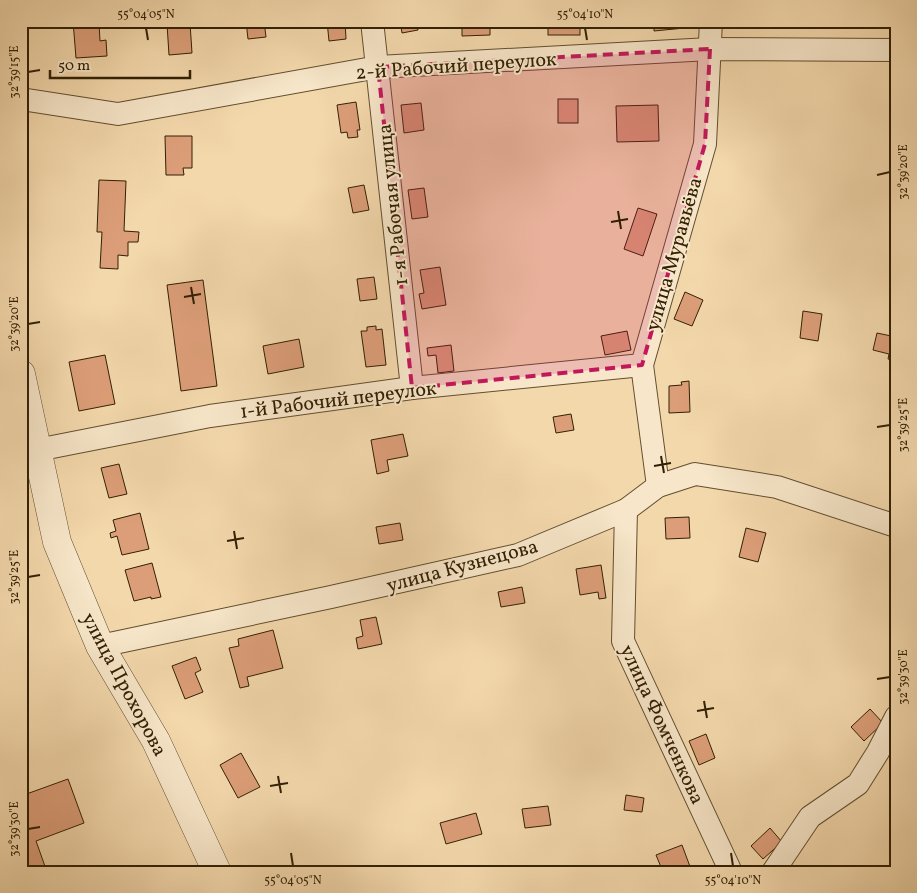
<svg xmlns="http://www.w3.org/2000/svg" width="917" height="893" font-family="Vollkorn,serif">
<rect width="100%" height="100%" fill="#f3d8ac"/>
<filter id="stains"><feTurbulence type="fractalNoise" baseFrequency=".004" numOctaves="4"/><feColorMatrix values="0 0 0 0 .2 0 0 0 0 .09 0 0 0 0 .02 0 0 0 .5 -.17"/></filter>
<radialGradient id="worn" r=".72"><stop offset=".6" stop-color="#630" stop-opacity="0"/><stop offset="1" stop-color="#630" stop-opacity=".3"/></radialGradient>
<g fill="#dc9e78" stroke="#322004">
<polygon points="73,21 88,21 88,24 99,23 100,41 106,40 107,56 76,58"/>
<polygon points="246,21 264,21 266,37 248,39"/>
<polygon points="327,21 345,21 346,39 329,41"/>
<polygon points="400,21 417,21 418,30 402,33"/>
<polygon points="462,21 490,21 490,35 462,36"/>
<rect x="548" y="21" width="32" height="14"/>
<polygon points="654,21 695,21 695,27 654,31"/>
<polygon points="883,21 896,21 896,28 883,26"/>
<polygon points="190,23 192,53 169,55 167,24"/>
<rect x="558" y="99" width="20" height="24"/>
<polygon points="356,102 360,130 357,130 358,137 348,138 347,132 341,133 337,105"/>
<polygon points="421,103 424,130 404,133 401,105"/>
<polygon points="658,105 659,141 617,142 616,106"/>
<polygon points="165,136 192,136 192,168 183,168 184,175 166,175"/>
<polygon points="99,180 126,181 124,231 139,232 138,242 128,242 128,256 118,255 118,269 100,268 102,232 97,232"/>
<polygon points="364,185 369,210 353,213 348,188"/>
<polygon points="424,188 428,217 412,219 408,190"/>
<polygon points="638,208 657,214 643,256 624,249"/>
<polygon points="440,267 446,305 422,309 419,294 424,293 420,270"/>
<polygon points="374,277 377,299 360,301 357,279"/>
<polygon points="203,280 217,386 181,391 167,285"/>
<polygon points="685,292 703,300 692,326 674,319"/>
<polygon points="803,311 822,314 818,341 800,338"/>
<polygon points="376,326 376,330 382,329 386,365 366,367 361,331 367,331 367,327"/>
<polygon points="627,331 631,350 605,355 601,336"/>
<polygon points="877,333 896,337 896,361 888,359 889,354 873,350"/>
<polygon points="299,339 304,367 268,374 263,346"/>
<polygon points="451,345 454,371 438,373 436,355 428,356 427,348"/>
<polygon points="105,355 115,404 79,411 69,362"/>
<polygon points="689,381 690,412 669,413 669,386 682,385 681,382"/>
<polygon points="571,414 574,430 556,433 553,417"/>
<polygon points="403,434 408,456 387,460 389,471 377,474 371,440"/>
<polygon points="119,464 127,494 109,498 101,468"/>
<polygon points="140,513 149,549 122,555 117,536 111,538 110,533 116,531 113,520"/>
<polygon points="689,517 690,538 666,539 665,518"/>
<polygon points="400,523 403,540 379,544 376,527"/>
<polygon points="746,528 766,533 758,562 739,557"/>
<polygon points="152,563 161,597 151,599 151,597 134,601 125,570"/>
<polygon points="601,565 606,598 599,599 598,592 580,595 576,569"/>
<polygon points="522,587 525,603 501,607 498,592"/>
<polygon points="376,617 382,644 358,649 356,638 363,636 360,620"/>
<polygon points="273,630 283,668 247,677 249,686 240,688 229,648 239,646 238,639"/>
<polygon points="196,657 201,670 195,673 203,692 185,699 172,666"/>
<polygon points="870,709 883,723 864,741 851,727"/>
<polygon points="706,734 715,758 699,765 689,741"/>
<polygon points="241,753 260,787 238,798 220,765"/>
<polygon points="68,779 84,823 36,841 47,872 21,872 21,796"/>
<polygon points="626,795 644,798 642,812 624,810"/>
<polygon points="548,806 551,825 525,828 522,809"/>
<polygon points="476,813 482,834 446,844 440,823"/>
<polygon points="770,828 782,842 763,859 751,846"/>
<polygon points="682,845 692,872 663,872 656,855"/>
</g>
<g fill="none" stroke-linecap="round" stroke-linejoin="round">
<g stroke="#624e2e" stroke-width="24">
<g id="minor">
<polyline points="372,21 412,388"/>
<polyline points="21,99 118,114 378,67 710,49 896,50"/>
<polyline points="37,450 210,416 412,388 642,365"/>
<polyline points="658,486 642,365 705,144 711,21"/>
<polyline points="626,510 623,641 731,872"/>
<polyline points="100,646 331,597 518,555 626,510 658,486 695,474 777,487 896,526"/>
<polyline points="773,872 810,817 858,784 878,752 896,717"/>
</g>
</g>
<g stroke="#624e2e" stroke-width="29">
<polyline id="tertiary" points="21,374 57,542 100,646 156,741 217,872"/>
</g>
<use href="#minor" stroke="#f7e6c9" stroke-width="22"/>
<use href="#tertiary" stroke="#f7e6c9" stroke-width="28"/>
</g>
<path fill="#c2185b" fill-opacity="0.2" stroke="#c2185b" stroke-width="4" stroke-dasharray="10 6" stroke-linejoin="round" d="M710,49L705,144L642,365L412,388L378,67Z"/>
<path fill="none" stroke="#322004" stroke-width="2" d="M146,28L148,40M585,28L587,40M28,72L40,70M877,175L890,172M618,211L621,229M611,222L628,219M191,287L194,304M184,297L201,294M28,324L40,322M877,427L890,425M661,456L664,473M654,466L671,463M234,531L237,549M227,541L244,538M28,577L40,575M877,679L890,677M704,701L707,718M697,711L714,708M278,776L281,793M270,786L288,783M28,829L40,827M291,853L293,866M731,853L733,866"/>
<g text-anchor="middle" stroke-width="4" stroke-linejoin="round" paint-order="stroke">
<g font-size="20" fill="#322004" stroke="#f7e6c9">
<text transform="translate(456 65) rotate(-4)" y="7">2-й Рабочий переулок</text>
<text transform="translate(392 205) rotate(-96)" y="7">1-я Рабочая улица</text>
<text transform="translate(673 254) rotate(-74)" y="7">улица Муравьёва</text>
<text transform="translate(338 399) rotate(-7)" y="7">1-й Рабочий переулок</text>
<text transform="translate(462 565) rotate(-15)" y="7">улица Кузнецова</text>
<text transform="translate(125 684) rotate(62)" y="7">улица Прохорова</text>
<text transform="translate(663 724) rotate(65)" y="7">улица Фомченкова</text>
</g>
</g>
<rect width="917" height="893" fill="none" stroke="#f3d8ac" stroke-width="55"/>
<path d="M50 70v8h140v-8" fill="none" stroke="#322004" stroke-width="2.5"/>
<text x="58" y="70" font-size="15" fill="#322004" stroke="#f7e6c9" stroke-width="4" paint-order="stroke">50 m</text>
<rect x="28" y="28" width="862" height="838" fill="none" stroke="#322004" stroke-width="2"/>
<g font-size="12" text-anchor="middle" fill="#322004">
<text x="146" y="18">55°04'05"N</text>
<text x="585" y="18">55°04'10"N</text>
<text transform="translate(14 72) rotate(-90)" y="4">32°39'15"E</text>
<text transform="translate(903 172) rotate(-90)" y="4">32°39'20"E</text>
<text transform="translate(14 324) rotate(-90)" y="4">32°39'20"E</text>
<text transform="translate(903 425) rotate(-90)" y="4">32°39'25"E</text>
<text transform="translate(14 577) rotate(-90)" y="4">32°39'25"E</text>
<text transform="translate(903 677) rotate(-90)" y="4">32°39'30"E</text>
<text transform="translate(14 829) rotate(-90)" y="4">32°39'30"E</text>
<text x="293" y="884">55°04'05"N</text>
<text x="733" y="884">55°04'10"N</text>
</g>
<rect width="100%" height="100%" filter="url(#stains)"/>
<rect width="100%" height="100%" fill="url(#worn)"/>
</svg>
